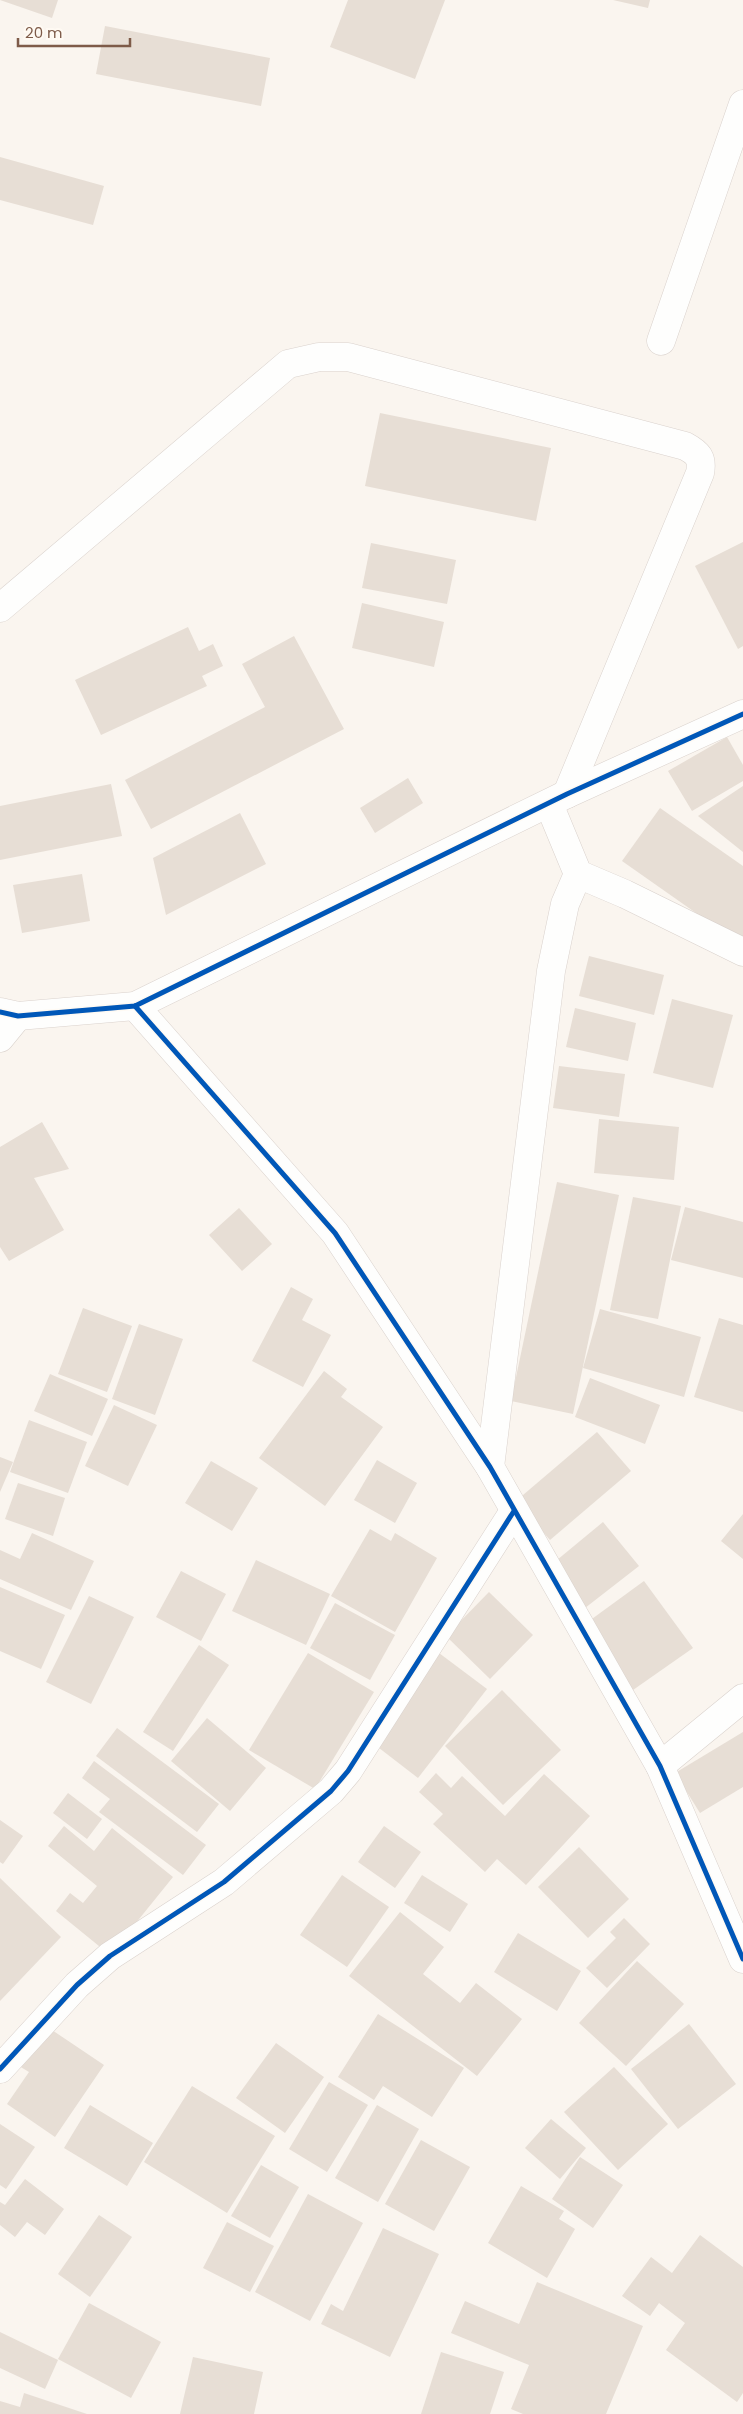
<svg xmlns="http://www.w3.org/2000/svg" width="743" height="2414" font-family="Poppins,sans-serif">
<rect width="100%" height="100%" fill="#faf5ef"/>
<g fill="#e7ded5">
<polygon points="0,0 58,0 52,18"/>
<polygon points="348,0 445,0 415,79 330,47"/>
<polygon points="613,0 650,0 648,8"/>
<polygon points="105,26 270,58 261,106 96,74"/>
<polygon points="0,157 104,186 93,225 0,200"/>
<polygon points="380,413 551,448 536,521 365,486"/>
<polygon points="743,542 743,646 738,649 695,566"/>
<polygon points="371,543 456,560 447,604 362,588"/>
<polygon points="362,603 444,622 434,667 352,648"/>
<polygon points="188,627 199,651 213,644 223,666 202,676 207,686 101,735 75,680"/>
<polygon points="294,636 344,729 151,829 125,780 265,707 242,664"/>
<polygon points="727,737 743,765 743,781 692,811 668,771"/>
<polygon points="408,778 423,803 375,833 360,808"/>
<polygon points="111,784 122,836 0,860 0,806"/>
<polygon points="743,786 743,852 698,816"/>
<polygon points="660,808 743,866 743,946 622,861"/>
<polygon points="240,813 266,864 166,915 153,858"/>
<polygon points="82,874 90,921 22,933 13,885"/>
<polygon points="589,956 664,975 654,1015 579,996"/>
<polygon points="672,999 733,1015 713,1088 653,1073"/>
<polygon points="575,1008 636,1023 628,1061 566,1047"/>
<polygon points="559,1066 625,1074 619,1117 553,1108"/>
<polygon points="599,1119 679,1127 674,1180 594,1173"/>
<polygon points="42,1122 69,1169 34,1178 64,1230 9,1261 0,1247 0,1147"/>
<polygon points="557,1182 619,1195 573,1414 511,1401"/>
<polygon points="633,1197 681,1206 658,1319 610,1310"/>
<polygon points="685,1207 743,1222 743,1278 671,1260"/>
<polygon points="239,1208 272,1244 242,1271 209,1235"/>
<polygon points="291,1287 313,1299 302,1320 331,1335 303,1387 252,1361"/>
<polygon points="83,1308 132,1326 107,1392 58,1374"/>
<polygon points="600,1309 701,1337 684,1397 583,1368"/>
<polygon points="719,1318 743,1325 743,1412 694,1397"/>
<polygon points="139,1324 183,1339 155,1415 112,1399"/>
<polygon points="324,1371 347,1389 341,1397 383,1427 325,1506 259,1458"/>
<polygon points="50,1374 108,1399 92,1436 34,1411"/>
<polygon points="590,1378 660,1405 645,1444 575,1417"/>
<polygon points="114,1405 157,1425 128,1486 85,1466"/>
<polygon points="29,1420 87,1442 68,1493 10,1472"/>
<polygon points="597,1432 631,1471 550,1540 516,1501"/>
<polygon points="0,1457 13,1462 0,1492"/>
<polygon points="377,1460 417,1483 395,1523 354,1500"/>
<polygon points="211,1461 258,1488 232,1531 185,1503"/>
<polygon points="18,1483 65,1498 53,1536 5,1519"/>
<polygon points="743,1514 743,1559 721,1541"/>
<polygon points="603,1522 639,1566 585,1608 551,1565"/>
<polygon points="370,1529 391,1541 395,1533 437,1558 395,1632 331,1596"/>
<polygon points="32,1533 94,1561 71,1610 0,1579 0,1550 20,1559"/>
<polygon points="256,1560 330,1594 306,1645 232,1611"/>
<polygon points="181,1571 226,1594 201,1641 156,1617"/>
<polygon points="644,1581 693,1648 633,1690 585,1624"/>
<polygon points="0,1587 65,1615 41,1669 0,1651"/>
<polygon points="489,1592 533,1635 490,1679 446,1636"/>
<polygon points="89,1596 134,1617 91,1704 46,1682"/>
<polygon points="335,1603 395,1635 370,1680 310,1648"/>
<polygon points="199,1645 229,1665 173,1751 143,1732"/>
<polygon points="308,1653 374,1692 315,1789 249,1750"/>
<polygon points="439,1653 487,1689 418,1778 370,1741"/>
<polygon points="502,1690 561,1750 503,1805 445,1746"/>
<polygon points="207,1718 266,1768 230,1811 171,1761"/>
<polygon points="117,1728 219,1804 197,1832 96,1756"/>
<polygon points="743,1732 743,1787 700,1813 675,1773"/>
<polygon points="94,1761 206,1845 183,1875 99,1812 110,1799 82,1778"/>
<polygon points="436,1773 451,1788 462,1776 505,1816 544,1774 590,1816 526,1885 497,1859 485,1872 433,1824 443,1814 419,1792"/>
<polygon points="68,1793 102,1819 87,1839 53,1813"/>
<polygon points="0,1820 23,1836 3,1864 0,1862"/>
<polygon points="64,1826 94,1851 112,1828 173,1877 110,1955 56,1911 70,1893 83,1903 97,1886 48,1846"/>
<polygon points="384,1826 421,1852 395,1888 358,1862"/>
<polygon points="579,1847 629,1899 588,1938 538,1887"/>
<polygon points="342,1875 389,1907 347,1967 300,1935"/>
<polygon points="422,1875 468,1904 450,1932 404,1903"/>
<polygon points="0,1878 61,1937 0,2001"/>
<polygon points="400,1912 444,1947 423,1974 460,2003 476,1983 522,2019 477,2076 349,1976"/>
<polygon points="624,1918 650,1944 607,1988 586,1968 616,1938 610,1932"/>
<polygon points="518,1933 581,1971 557,2011 494,1972"/>
<polygon points="637,1961 684,2004 626,2066 579,2023"/>
<polygon points="378,2014 464,2068 432,2117 383,2086 374,2100 338,2077"/>
<polygon points="689,2024 736,2084 678,2129 631,2069"/>
<polygon points="46,2026 104,2065 55,2137 7,2104 29,2072 19,2066"/>
<polygon points="276,2043 324,2077 285,2133 236,2098"/>
<polygon points="614,2067 668,2124 618,2170 564,2112"/>
<polygon points="329,2082 368,2105 327,2172 289,2149"/>
<polygon points="192,2086 275,2136 227,2213 144,2162"/>
<polygon points="90,2105 153,2143 127,2186 64,2148"/>
<polygon points="377,2105 419,2129 378,2202 335,2178"/>
<polygon points="551,2119 586,2148 560,2179 525,2148"/>
<polygon points="0,2124 35,2147 6,2189 0,2185"/>
<polygon points="421,2140 470,2167 434,2231 385,2204"/>
<polygon points="580,2157 623,2185 593,2228 552,2199"/>
<polygon points="261,2165 299,2187 270,2238 231,2216"/>
<polygon points="25,2179 64,2209 45,2235 27,2222 15,2237 0,2225 0,2202 5,2205"/>
<polygon points="521,2186 564,2211 559,2219 575,2229 547,2278 488,2243"/>
<polygon points="308,2194 363,2223 310,2321 255,2292"/>
<polygon points="99,2215 132,2237 90,2297 58,2274"/>
<polygon points="227,2222 274,2246 250,2292 203,2268"/>
<polygon points="383,2228 439,2254 390,2357 321,2324 331,2304 343,2311"/>
<polygon points="700,2235 743,2267 743,2393 737,2402 666,2350 685,2323 659,2303 650,2316 622,2296 651,2257 672,2273"/>
<polygon points="537,2282 643,2326 606,2414 523,2414 511,2409 529,2365 451,2333 465,2301 519,2324"/>
<polygon points="89,2303 161,2342 131,2398 58,2359"/>
<polygon points="0,2332 58,2360 45,2389 0,2368"/>
<polygon points="441,2352 504,2372 490,2414 421,2414"/>
<polygon points="193,2357 263,2372 254,2414 180,2414"/>
<polygon points="24,2393 87,2414 0,2414 0,2401 20,2407"/>
</g>
<g fill="none" stroke-linecap="round" stroke-linejoin="round">
<g stroke="#dad2cd" stroke-width="29">
<g id="minor">
<polyline points="661,341 743,104"/>
<path d="M0,608L288,364L319,357H348L685,446C698,453 703,458 700,473L567,794"/>
<polyline points="549,804 578,874 625,894 743,952"/>
<polyline points="135,1006 335,1233 490,1467 660,1766 743,1959"/>
<polyline points="0,1012 18,1016 135,1006 567,794 743,714"/>
<polyline points="0,1038 18,1016"/>
<polyline points="490,1467 551,971 565,904 578,874"/>
<polyline points="660,1766 743,1698"/>
<polyline points="0,2069 77,1985 110,1956 224,1882 331,1791 348,1771 514,1511"/>
</g>
</g>
<use href="#minor" stroke="#fefefd" stroke-width="28"/>
<g stroke="#fffaf3" stroke-width="8">
<g id="cycleway">
<polyline points="135,1006 335,1233 490,1467 660,1766 743,1959"/>
<polyline points="0,1012 18,1016 135,1006 567,794 743,714"/>
<polyline points="0,2069 77,1985 110,1956 224,1882 331,1791 348,1771 514,1511"/>
</g>
</g>
<use href="#cycleway" stroke="#0057b8" stroke-width="5"/>
</g>
<path d="M18 38v8h112v-8" fill="none" stroke="#7e5b49" stroke-width="2.5"/>
<text x="25" y="38" font-size="15" fill="#7e5b49" stroke="#fffaf3" stroke-width="4" paint-order="stroke">20 m</text>
</svg>
